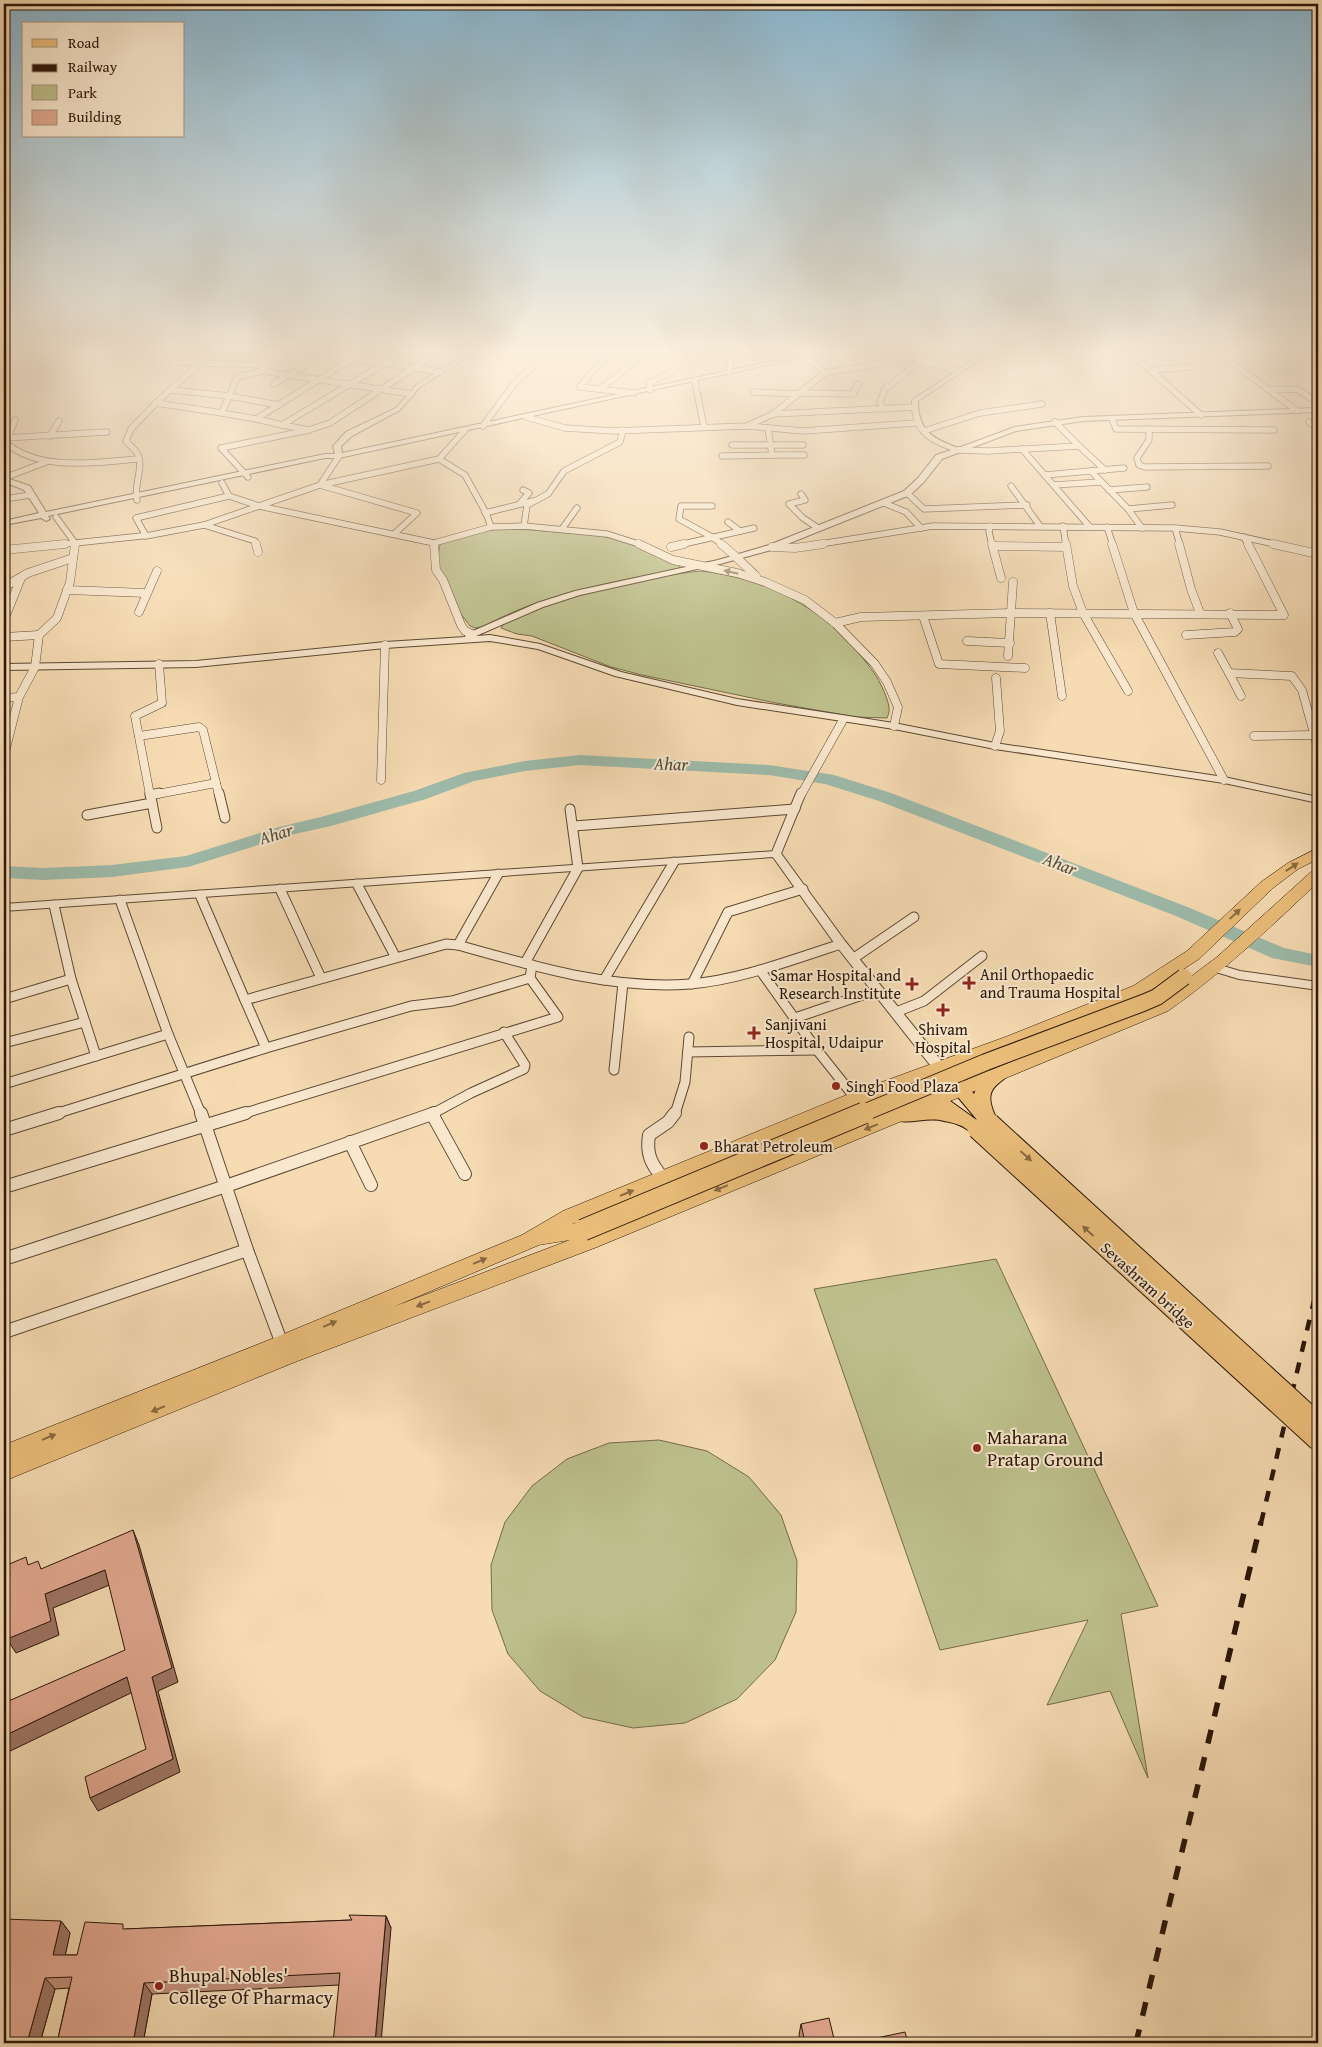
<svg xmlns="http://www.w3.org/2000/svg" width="1322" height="2047" font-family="'Gentium Book Plus',serif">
<rect width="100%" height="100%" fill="#f6dbb3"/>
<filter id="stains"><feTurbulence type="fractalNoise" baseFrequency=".004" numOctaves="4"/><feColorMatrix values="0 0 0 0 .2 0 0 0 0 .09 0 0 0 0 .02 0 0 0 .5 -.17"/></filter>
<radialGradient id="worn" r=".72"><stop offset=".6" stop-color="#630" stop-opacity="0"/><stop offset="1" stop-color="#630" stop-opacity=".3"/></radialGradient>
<g fill="#bdc08c" stroke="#746c4a">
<path d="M505,528L596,535L624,541L679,564L680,567L676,570C611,582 541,594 483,627L475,628L470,626L460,613L446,580L439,569L438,559L440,544L483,531Z"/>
<path d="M701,571C764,578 823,607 862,657C870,667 878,677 883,689C887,699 892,709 887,718L856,717L776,703L642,675L611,667L532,636L517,634L501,628L505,622C567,596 634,578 701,571Z"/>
<polygon points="996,1259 1158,1606 1121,1614 1148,1778 1110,1691 1047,1705 1088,1620 940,1650 814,1289"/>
<polygon points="659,1440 707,1451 749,1477 781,1515 797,1561 796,1612 775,1660 737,1699 685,1723 633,1728 583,1717 540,1691 508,1654 492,1610 491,1565 505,1522 532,1486 567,1459 609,1443"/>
</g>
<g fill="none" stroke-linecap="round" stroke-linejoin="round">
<polygon fill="#9dbbab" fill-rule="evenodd" points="580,755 769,765 834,775 891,793 1190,908 1284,948 1318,955 1318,967 1272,958 1176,916 879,801 825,784 769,775 580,765 525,771 474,781 426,799 331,826 290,835 188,867 112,877 43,880 4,878 4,866 43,868 112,865 186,856 279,827 321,817 414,791 464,773 525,761"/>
<g stroke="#5e4833" stroke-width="7">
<g id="minor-far3">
<polyline points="181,350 172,362 263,365"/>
<polyline points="263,350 265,352 262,371 411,394"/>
<polyline points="298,350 441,372"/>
<polyline points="611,350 580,387 634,393"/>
<polyline points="799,350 825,373 911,358 958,371"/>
<polyline points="914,357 928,356 945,350"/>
<polyline points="200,363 156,403 222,413"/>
<polyline points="220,364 230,350"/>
<polyline points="262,369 294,350"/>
<polyline points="1151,370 1192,367"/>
<polyline points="262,371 237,377 222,413 256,419 366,350"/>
<polyline points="729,373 732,350"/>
<polyline points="695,382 704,427"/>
<polyline points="274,384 324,354"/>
<polyline points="600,389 636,361 642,350"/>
<polyline points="172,390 229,396 279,405"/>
<polyline points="650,390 649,383 686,364 696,350"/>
<polyline points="1271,390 1297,389 1318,403"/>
<polyline points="753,392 797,394"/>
<polyline points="799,393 853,394 858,384"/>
<polyline points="884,409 880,402 885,389 921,361"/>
<polyline points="773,414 915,407"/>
<polyline points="1201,415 1134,356 1217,351 1296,410"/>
<polyline points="526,417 565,428 614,431 747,426 773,414 825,373"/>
<polyline points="1112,418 1116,429 1274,430"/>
<polyline points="256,419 282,425 407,350"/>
<path d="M15,420L6,443C40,472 97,462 138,459"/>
<polyline points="1309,422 1318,428"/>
<polyline points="483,426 514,384 533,366"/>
<polyline points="748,426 803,431 916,423"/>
<polyline points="768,428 772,455 804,455"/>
<polyline points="1149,429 1149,440 1137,458 1139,465 1145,467 1268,466"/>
<polyline points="309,430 330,423 441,350"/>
<polyline points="924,431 980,413 1042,404"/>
<polyline points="50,436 59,421"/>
<polyline points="4,438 107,432"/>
<polyline points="732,445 803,445"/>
<polyline points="1079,446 1105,470"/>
<polyline points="1022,449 1089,526"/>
<polyline points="957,450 988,451 1079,446 1055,422"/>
<polyline points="722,456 772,455"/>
<polyline points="1091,471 1128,509 1142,528"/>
<polyline points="1045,475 1124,468"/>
<polyline points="248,477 221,448 309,430 282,425"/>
<polyline points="4,478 46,462"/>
<polyline points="222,483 229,496 259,506 434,543"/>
<polyline points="1054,485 1100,482"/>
<polyline points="1011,486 1040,526"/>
<polyline points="1109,490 1147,487"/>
<polyline points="907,493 924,509 1027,505"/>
<polyline points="801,494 805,500 789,504 803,518 818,528"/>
<polyline points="4,499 31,495"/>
<path d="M137,500C133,485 145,466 137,453C134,448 129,445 126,441L131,429L156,403"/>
<polyline points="520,503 529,493 523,490"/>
<polyline points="884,503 906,512 921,528"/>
<polyline points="712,506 681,506 679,519 712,537 723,545"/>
<polyline points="1128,509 1172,505"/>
<polyline points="485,513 533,501"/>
<polyline points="728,522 740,531"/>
<polyline points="204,525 255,541 256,545"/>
<polyline points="524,526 527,505 548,494 564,471 620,442 623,430"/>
<polyline points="990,526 989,532 992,545"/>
<polyline points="1063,526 1066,545"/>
<polyline points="491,527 524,526 607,534 642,545"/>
<polyline points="1107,527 1113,545"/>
<polyline points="1175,528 1180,545"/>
<polyline points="562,529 577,508"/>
<polyline points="394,534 417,513 320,485 439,459 465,430"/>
<polyline points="146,536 136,518 229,496"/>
<polyline points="1244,537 1248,545"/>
<polyline points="52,545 75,543 56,517"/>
<polyline points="75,545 75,543 151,535 204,525 320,485 339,456"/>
<polyline points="434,545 434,543 491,527 486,513 465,475 439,459"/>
<polyline points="679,545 754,528"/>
<polyline points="814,545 933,526 1175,528 1220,532 1279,545"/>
</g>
</g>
<g stroke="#5e4833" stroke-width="9">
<g id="minor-far2">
<polyline points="256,544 258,552"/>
<polyline points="434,544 436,570 443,580 461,625 465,631 472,634"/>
<polyline points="639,544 673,560 737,573 765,582 805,600 835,623 875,664 887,682 898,707 894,726"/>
<path d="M721,544C734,554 744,565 756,576"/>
<polyline points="992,544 1001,578"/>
<polyline points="1066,544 1073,586 1083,613 1128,691"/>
<polyline points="1112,544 1134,613 1224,780"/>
<polyline points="1179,544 1191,589 1200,613"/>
<polyline points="1273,544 1318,554"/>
<polyline points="994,546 1065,547"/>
<polyline points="671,547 684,544"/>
<polyline points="772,547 795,548 823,544"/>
<polyline points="4,550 65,544"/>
<polyline points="4,587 28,573 73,558"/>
<polyline points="67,590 146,593"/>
<polyline points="139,612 157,571"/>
<polyline points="1050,613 1062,696"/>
<polyline points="923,616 939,664 1025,668"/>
<polyline points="4,620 21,578"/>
<polyline points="835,623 861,617 1011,613 1284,615 1248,544"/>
<polyline points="1186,635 1235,632 1238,629 1230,613"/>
<polyline points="4,637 39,635"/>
<polyline points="967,641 1010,643"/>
<polyline points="1218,653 1229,673 1292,676 1302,690 1318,748"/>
<polyline points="1008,656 1013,582"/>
<polyline points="1229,673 1241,696"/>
<polyline points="4,698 19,697 35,667 39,635 57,618 70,582 75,544"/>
<polyline points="139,736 199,727 203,730 219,795"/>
<polyline points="1254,736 1313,735"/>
<polyline points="995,746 1000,731 996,678"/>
<polyline points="4,756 19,697"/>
<polyline points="381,780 385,645"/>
<polyline points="150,795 135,716 162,703 159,664"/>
<polyline points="152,795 216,783"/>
<polyline points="801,795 843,720"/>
</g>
</g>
<g stroke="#5e4833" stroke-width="11">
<g id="minor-far1">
<polyline points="150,793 157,828"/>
<polyline points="219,793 225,818"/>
<polyline points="150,795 159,793"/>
<polyline points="87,815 152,803"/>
<polyline points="574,826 795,809"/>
<polyline points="776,854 801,793"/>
<polyline points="357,884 395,956"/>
<polyline points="280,889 321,978"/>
<polyline points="200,895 245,1000"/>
<polyline points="120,900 168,1034 201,1114"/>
<polyline points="458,945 498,874"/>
<polyline points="854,958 914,917"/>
<polyline points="525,963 578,868 570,809"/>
<polyline points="760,970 817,1050 856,1099"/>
<polyline points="604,980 674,862"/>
<polyline points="692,984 728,912 803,889"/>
<polyline points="4,999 71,979"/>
<polyline points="896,1012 924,1001 982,956"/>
<polyline points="795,1018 877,990"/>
<polyline points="85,1022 96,1056"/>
<polyline points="4,1043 85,1022 71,979 54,905"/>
<polyline points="266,1048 411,1006 452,1001 530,978"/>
<polyline points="688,1052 817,1050"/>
<polyline points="614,1070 623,983"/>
<polyline points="4,1084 168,1034"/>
<path d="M55,1114L266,1048L245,1000L446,944L458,945C533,966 611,990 690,984C740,980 794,959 841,944"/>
<polyline points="242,1114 558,1017 530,978 532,965"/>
<polyline points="432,1114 471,1093 524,1069 525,1065 504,1032"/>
<polyline points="675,1114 685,1082 689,1037"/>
</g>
</g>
<g stroke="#5e4833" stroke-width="14">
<g id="minor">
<polyline points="201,1113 247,1250 282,1344"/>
<polyline points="432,1114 434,1113"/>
<polyline points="4,1130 59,1113"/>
<polyline points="350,1142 371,1185"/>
<path d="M663,1178C651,1164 646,1154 649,1135L668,1122L675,1113"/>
<polyline points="4,1187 246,1113"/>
<polyline points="4,1259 226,1186 432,1114 465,1174"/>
<polyline points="4,1332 247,1250"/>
</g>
</g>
<g stroke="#5e4833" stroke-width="2">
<g id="tertiary">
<polygon points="472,350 479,350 420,387 400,410 352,436 341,446 342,453 825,350 837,350 339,458 325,458 48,516 50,519 46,521 41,518 4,525 4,521 39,513 24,490 4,482 4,477 30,486 46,512 325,454 335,454 333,446 346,432 396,408 416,385"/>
<path d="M988,350H995L918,401C918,431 932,438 958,448L1015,427L1083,417L1318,408V412L1083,421L1016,431L942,459L924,482L910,495L775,549L720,564L580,595L543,607L476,636L490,635L540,644L621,672L737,699L894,723L995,743L1224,777L1318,797V803L1224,783L995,749L894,729L737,705L615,676L538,649L490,641L385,648L196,667L4,670V664L196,661L385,642L465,637L466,634L537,603L575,591L718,560L769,545L904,491L918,478L936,455L951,450C924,440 911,430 912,400Z"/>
<polygon points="776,851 780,852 845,941 944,1064 945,1067 944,1070 934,1070 837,947 773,857 4,911 4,904"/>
<polygon points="1213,963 1240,971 1318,982 1318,990 1239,979 1209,970 1207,967 1209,964"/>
</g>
</g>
<g stroke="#2b1708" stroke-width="2">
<path id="primary" d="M1001,1067L1007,1069L1009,1073C1005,1080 995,1084 992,1091C987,1100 995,1116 999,1123L996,1127L990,1129L985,1128L983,1133C971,1137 969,1128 959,1125C955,1123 949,1122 944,1121C928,1116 910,1125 894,1120L891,1116L894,1112L915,1108L935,1107L920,1096L917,1092L920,1088L926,1086L932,1088L978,1121L943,1079L945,1075C959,1071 965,1084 974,1094C978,1082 989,1071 1001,1067Z"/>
</g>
<g stroke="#2b1708" stroke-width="1">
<path id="trunk" d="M1318,848V859L1298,869L1273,888L1199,959L1145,994L1020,1044L863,1104L572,1224L583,1222L590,1225L592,1232L1156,1003L1217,957L1312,871L1318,869V882C1270,928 1222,973 1168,1011L597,1247L295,1362L4,1481V1445L274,1338L522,1235L563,1211L849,1094L1008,1036L1133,986L1187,951L1261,882L1288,863ZM570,1240L393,1307L539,1245Z"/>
</g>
<use href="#minor-far3" stroke="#f9e8ce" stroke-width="5.5"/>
<use href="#minor-far2" stroke="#f9e8ce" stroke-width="8"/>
<use href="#minor-far1" stroke="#f9e8ce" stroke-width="9"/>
<use href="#minor" stroke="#f9e8ce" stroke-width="12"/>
<use href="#tertiary" fill="#f9e8ce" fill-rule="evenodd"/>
<use href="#primary" fill="#ebbe7a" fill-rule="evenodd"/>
<use href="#trunk" fill="#ebbe7a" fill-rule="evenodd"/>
<polyline stroke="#2b1708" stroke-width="4.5" stroke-dasharray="11 11" stroke-linecap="butt" points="1261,1523 1318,1284"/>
<polyline stroke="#2b1708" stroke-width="5.5" stroke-dasharray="14 14" stroke-linecap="butt" points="1136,2043 1261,1522"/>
<g stroke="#2b1708" stroke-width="21" stroke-linecap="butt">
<g id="primary-bridge">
<polyline points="990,1123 1318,1423"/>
<polyline points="977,1129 1318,1441"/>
</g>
</g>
<g stroke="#2b1708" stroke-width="18" stroke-linecap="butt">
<polyline id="trunk-bridge-far1" points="861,1114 986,1062 1143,1003 1157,997 1184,977"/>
</g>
<g stroke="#2b1708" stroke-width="23" stroke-linecap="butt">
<polyline id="trunk-bridge" points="583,1230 864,1113"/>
</g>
<use href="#primary-bridge" stroke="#ebbe7a" stroke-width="19"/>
<use href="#trunk-bridge-far1" stroke="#ebbe7a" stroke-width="16"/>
<use href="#trunk-bridge" stroke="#ebbe7a" stroke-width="21"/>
</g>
<g fill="#c3917e" stroke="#2b1708">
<polygon points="386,1916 391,1928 339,1985 152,1994 143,2043 57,2043 69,1988 55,1989 40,2043 4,2043 61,1921 70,1933 65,1955 77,1955 126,1929 351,1920"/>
<polygon points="801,2024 835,2043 800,2043 799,2035"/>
</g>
<g fill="#9f7666" stroke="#2b1708">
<polygon points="133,1530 139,1545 178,1682 158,1691 180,1772 98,1811 90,1798 173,1759 152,1677"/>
<polygon points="105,1570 112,1584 53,1608 59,1635 16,1653 7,1639 45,1594"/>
<polygon points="127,1677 135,1691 4,1754 4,1736"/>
<polygon points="386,1916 391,1928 381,2043 375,2043"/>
<polygon points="61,1921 70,1933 63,1966 53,1955"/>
<polygon points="45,1978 55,1989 40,2043 27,2043"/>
<polygon points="144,1983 152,1994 143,2043 133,2043"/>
</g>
<g fill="#e3a992" stroke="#2b1708">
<polygon points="133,1530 172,1668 152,1677 173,1759 90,1798 85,1777 146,1749 127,1677 4,1736 4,1703 125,1650 105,1570 45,1594 51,1621 7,1639 4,1621 4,1579 10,1576 7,1565 26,1557 28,1565 38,1561 41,1569"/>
<polygon points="349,1915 386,1916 375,2043 333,2043 340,1973 144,1983 133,2043 57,2043 72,1977 45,1978 27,2043 4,2043 4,1919 61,1921 53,1955 77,1955 85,1922 123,1924 123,1929 352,1920"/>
<polygon points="829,2018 835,2043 805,2043 801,2024"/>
<polygon points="905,2032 908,2043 853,2043"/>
</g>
<defs><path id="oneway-solid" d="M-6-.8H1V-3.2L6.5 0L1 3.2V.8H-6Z" transform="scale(1.25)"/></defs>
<use fill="#9c8a75" href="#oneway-solid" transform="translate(731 572) rotate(-167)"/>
<g fill="#8b6a41">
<use href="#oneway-solid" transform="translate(1292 867) rotate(-33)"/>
<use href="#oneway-solid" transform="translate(1235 914) rotate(-43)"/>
<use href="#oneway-solid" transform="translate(871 1127) rotate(158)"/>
<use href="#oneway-solid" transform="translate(1026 1156) rotate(42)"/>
<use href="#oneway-solid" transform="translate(721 1188) rotate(158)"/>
<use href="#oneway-solid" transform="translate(627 1193) rotate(-22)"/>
<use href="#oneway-solid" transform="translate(1088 1231) rotate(-138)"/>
<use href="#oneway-solid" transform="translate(480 1261) rotate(-23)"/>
<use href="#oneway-solid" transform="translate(423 1304) rotate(159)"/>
<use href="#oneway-solid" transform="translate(330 1324) rotate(-23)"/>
<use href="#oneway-solid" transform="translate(158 1409) rotate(158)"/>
<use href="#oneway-solid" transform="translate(49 1437) rotate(-22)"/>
</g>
<linearGradient id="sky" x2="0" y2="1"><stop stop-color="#8ab7d0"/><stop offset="0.55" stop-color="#fbefdd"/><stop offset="1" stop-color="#fbefdd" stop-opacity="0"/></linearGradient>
<rect width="1322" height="637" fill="url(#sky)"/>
<g fill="#8f2418" stroke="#f9e8ce" stroke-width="2">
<path d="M966.5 975.5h5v5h5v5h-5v5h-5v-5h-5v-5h5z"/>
<path d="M909.5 976.5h5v5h5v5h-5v5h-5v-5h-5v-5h5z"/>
<path d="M940.5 1002.5h5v5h5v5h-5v5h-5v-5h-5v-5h5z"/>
<path d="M751.5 1025.5h5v5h5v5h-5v5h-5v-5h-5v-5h5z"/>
<circle cx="836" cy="1086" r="5"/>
<circle cx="704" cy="1146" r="5"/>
<circle cx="977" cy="1448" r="5"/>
<circle cx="159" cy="1986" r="5"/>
</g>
<g text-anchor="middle" stroke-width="4" stroke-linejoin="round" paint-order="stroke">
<g font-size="16" fill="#2b1708" stroke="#f9e8ce" text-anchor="start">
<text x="980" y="980">Anil Orthopaedic<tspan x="980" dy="18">and Trauma Hospital</tspan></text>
<text x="901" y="981" text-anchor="end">Samar Hospital and<tspan x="901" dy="18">Research Institute</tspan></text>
<text x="765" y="1030">Sanjivani<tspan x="765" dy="18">Hospital, Udaipur</tspan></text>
<text x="943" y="1035" text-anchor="middle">Shivam<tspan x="943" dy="18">Hospital</tspan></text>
<text x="846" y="1092">Singh Food Plaza</text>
<text x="714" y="1152">Bharat Petroleum</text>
</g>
<g font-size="16" fill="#2b1708" stroke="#f9e8ce">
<text transform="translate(1148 1285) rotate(42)" y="6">Sevashram bridge</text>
</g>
<g font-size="18" font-style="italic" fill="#535041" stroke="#f9e8ce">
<text transform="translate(671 764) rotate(2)" y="6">Ahar</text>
<text transform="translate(276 834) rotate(-17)" y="6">Ahar</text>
<text transform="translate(1060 864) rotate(21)" y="6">Ahar</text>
</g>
<g font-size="19" fill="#2b1708" stroke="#f9e8ce" text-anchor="start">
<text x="987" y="1444">Maharana<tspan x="987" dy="22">Pratap Ground</tspan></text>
<text x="169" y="1982">Bhupal Nobles'<tspan x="169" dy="22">College Of Pharmacy</tspan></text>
</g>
</g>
<rect width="1322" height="2047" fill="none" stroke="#f6dbb3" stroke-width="20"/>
<rect x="5" y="5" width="1312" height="2037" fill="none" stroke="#2b1708" stroke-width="2.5"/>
<rect x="10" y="10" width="1302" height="2027" fill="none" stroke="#2b1708"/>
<rect x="22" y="22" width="162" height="115" fill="#f9e8ce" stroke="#a7947f"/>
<rect x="32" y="39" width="25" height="8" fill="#ebbe7a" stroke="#a7947f"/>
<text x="68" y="48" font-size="15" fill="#2b1708">Road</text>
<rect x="32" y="64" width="25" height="8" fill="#2b1708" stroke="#a7947f"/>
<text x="68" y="72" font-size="15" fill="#2b1708">Railway</text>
<rect x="32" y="85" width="25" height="15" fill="#bdc08c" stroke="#a7947f"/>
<text x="68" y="98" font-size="15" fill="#2b1708">Park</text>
<rect x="32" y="110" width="25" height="15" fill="#e3a992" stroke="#a7947f"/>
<text x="68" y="122" font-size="15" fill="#2b1708">Building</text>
<rect width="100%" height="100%" filter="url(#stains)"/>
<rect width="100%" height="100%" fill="url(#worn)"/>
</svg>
